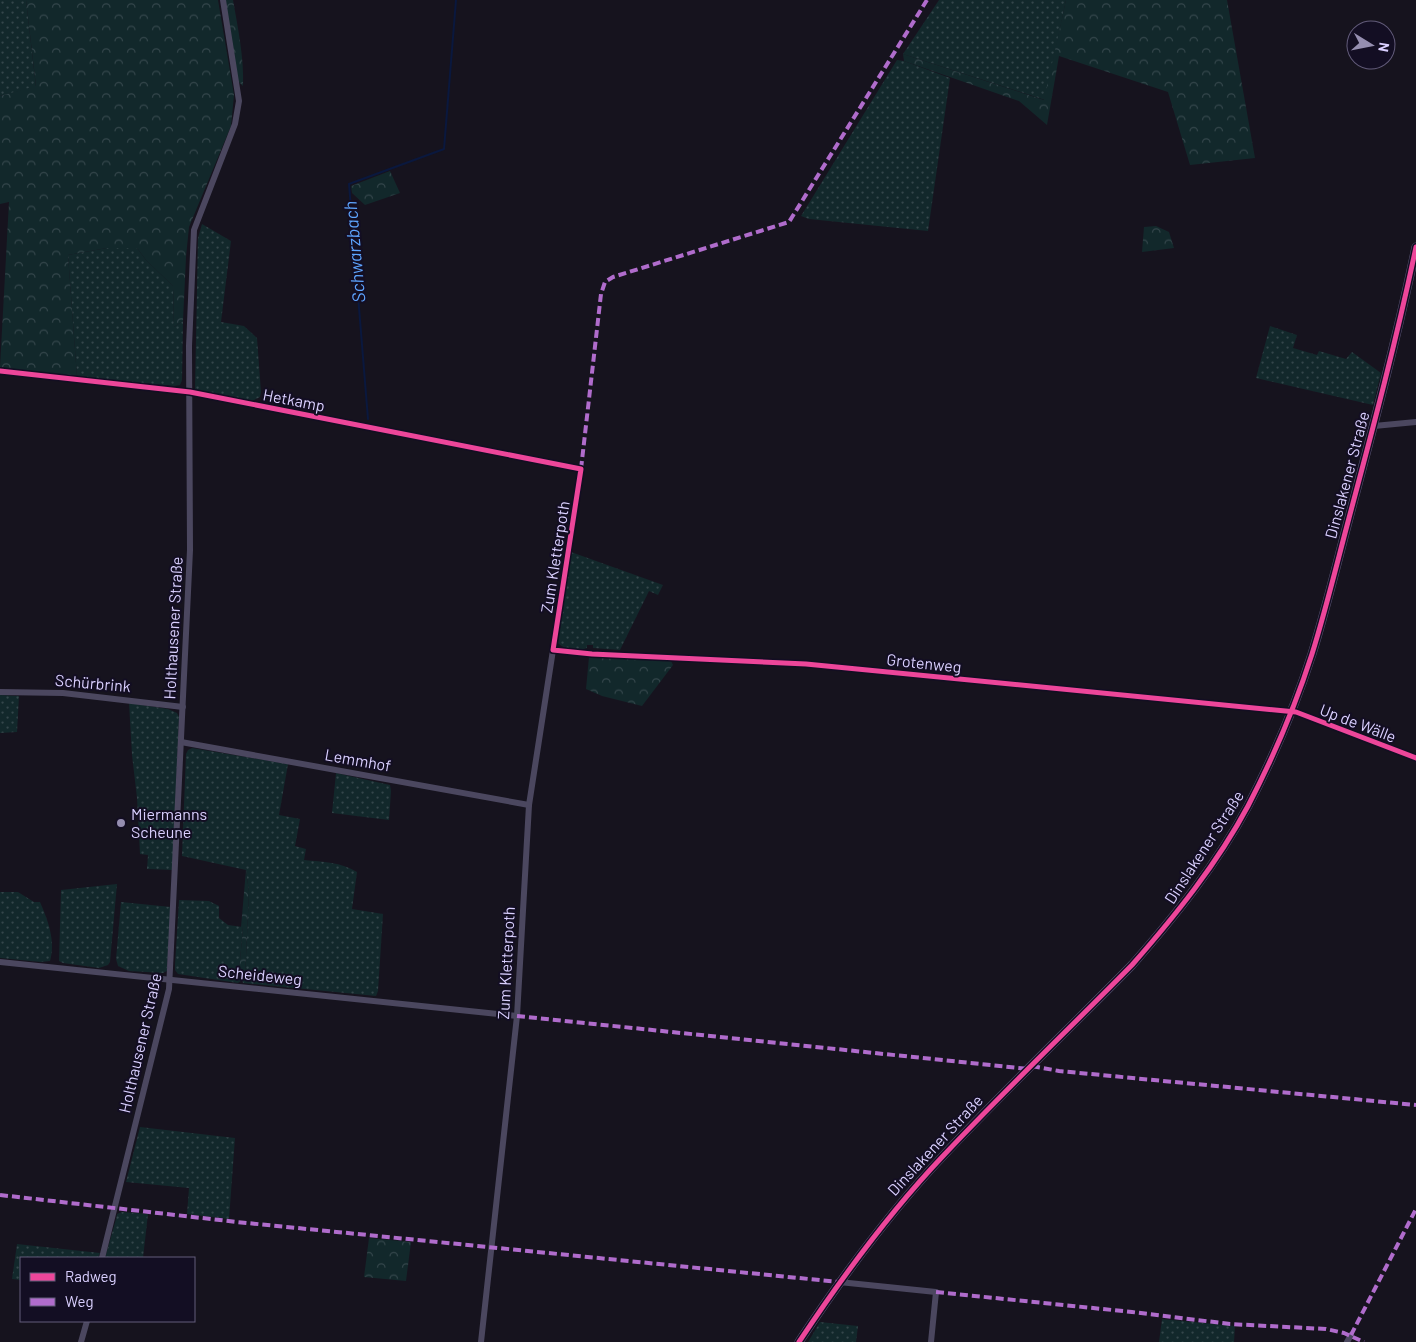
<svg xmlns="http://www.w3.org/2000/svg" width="1416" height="1342" font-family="Barlow,sans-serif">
<defs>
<pattern id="grass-dots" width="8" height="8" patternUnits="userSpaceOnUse" patternTransform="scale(1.25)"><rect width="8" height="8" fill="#12282b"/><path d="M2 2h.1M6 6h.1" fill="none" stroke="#34464b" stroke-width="1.8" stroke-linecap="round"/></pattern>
<pattern id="forest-crowns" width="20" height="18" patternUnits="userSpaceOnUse" patternTransform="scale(1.25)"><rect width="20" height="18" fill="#12282b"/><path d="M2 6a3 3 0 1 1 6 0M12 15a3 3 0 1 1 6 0" fill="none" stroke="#34464b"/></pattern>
</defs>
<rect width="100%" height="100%" fill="#16131e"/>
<g fill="url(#grass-dots)">
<polygon points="0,0 26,0 36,87 0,96"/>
<polygon points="939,0 1066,0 1045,100 903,54"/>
<polygon points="897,60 904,61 950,78 928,231 809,219 801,216"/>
<polygon points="202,224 231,241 221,322 244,326 257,338 261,392 260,397 252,401 195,390 198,238"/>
<polygon points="107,248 137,248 146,260 173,286 174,327 183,321 182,380 180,385 174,386 77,377 68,255"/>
<polygon points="1270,326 1297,335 1293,348 1317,355 1319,351 1346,359 1352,352 1381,373 1373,405 1256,378"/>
<path d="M571,552L663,585L658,595L649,591L620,650L593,648V645H587V648C578,651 564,650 558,643Z"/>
<polygon points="0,695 19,696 17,732 0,733"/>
<polygon points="129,703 168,709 177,713 179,717 173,870 147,869 148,855 140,854 137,798 132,755"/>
<path d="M192,748L288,764L279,815L300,819L295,846L306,849L304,860C323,862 341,862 357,872L352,909L383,914L378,991L376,996L243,983L242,979L245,978L249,892L246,870L182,856L186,754L188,750Z"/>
<polygon points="336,773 390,785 391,791 389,820 332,813"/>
<polygon points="117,884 110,962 108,965 99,968 63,963 59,961 61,890"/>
<path d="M0,892H18L34,902H40C48,920 56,942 50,961L41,962L0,958Z"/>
<polygon points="179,900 209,901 219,906 219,918 228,925 243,927 238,983 178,974 175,970 175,965"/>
<polygon points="121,902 171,907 167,971 163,973 129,971 118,966 116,959"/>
<polygon points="140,1127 235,1138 229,1219 187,1214 189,1188 126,1182"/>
<polygon points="122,1212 148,1214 143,1258 105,1258 116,1219 117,1214"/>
<polygon points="17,1244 100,1253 98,1258 21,1258 21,1280 12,1279"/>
<polygon points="1162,1319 1235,1326 1234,1342 1159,1342"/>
<polygon points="820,1322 858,1326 856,1342 808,1342"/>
</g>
<g fill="url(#forest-crowns)">
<polygon points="26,0 218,0 234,95 231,126 189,227 186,257 183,321 174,327 173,286 146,260 137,248 107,248 68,255 77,377 0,367 9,202 0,204 0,96 36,86"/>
<path d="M224,0H233C238,29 244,57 243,86L238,81Z"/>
<polygon points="1066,0 1227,0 1255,158 1190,165 1168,92 1059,56 1047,125 1019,101 904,61 903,54 1044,100"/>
<polygon points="390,171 400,193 365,205 352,193 351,186"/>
<polygon points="1156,226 1169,232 1174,248 1142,252 1144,227"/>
<polygon points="589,657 671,661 673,665 642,706 602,696 586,689"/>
<polygon points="246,870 249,892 245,978 238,983 243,927 241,927"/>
<polygon points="369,1238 411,1242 406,1281 364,1277"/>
</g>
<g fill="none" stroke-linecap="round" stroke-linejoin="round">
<polyline stroke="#0a183e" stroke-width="2" points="368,419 349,184 444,149 456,0"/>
<g stroke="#4b475f" stroke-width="6">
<polyline points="0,371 190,392 581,469 529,805 517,1016 481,1342"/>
<polyline points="1374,426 1416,422"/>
<polyline points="553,650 592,654 806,664 1296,712 1416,758"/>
<polyline points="0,692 63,693 183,707"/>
<polyline points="181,742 529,805"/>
<polyline points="0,962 517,1016"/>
<polyline points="102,1258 169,989 190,550 189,346 194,230 235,124 239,101 223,0"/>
<polyline points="839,1282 936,1292 931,1342"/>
<polyline points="81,1342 87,1321"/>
<polyline points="1347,1342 1351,1335"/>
</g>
<path stroke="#585472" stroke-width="9" d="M799,1342C842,1277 889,1213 943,1156C1004,1091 1069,1029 1132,965C1175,916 1217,864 1248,806C1273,758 1295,707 1312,654C1326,609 1337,563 1349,518C1373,428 1397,338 1416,247"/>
<g stroke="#b06ccc" stroke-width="4" stroke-dasharray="8 4" stroke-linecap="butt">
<polyline points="581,469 601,294 605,282 613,277 789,222 927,0"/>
<polyline points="517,1016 1029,1069"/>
<polyline points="1032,1066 1059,1071 1416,1105"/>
<polyline points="0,1195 237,1222 839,1282"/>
<polyline points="936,1292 1132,1312 1230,1324 1326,1329 1344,1333 1364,1342"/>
<polyline points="1351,1335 1416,1209"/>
</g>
<g stroke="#130e23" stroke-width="8">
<g id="cycleway">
<polyline points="0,371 190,392 581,469 553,650 592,654 806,664 1296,712 1416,758"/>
<path d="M799,1342C842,1277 889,1213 943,1156C1004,1091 1069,1029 1132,965C1175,916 1217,864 1248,806C1273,758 1295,707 1312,654C1326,609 1337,563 1349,518C1373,428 1397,338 1416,247"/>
</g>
</g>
<use href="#cycleway" stroke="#ed469a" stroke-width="5"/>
</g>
<circle fill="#958eb0" stroke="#130e23" stroke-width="2" cx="121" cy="823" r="5"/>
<g text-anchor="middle" stroke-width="4" stroke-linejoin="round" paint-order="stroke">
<g font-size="16" fill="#dad0ff" stroke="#130e23">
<text transform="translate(294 400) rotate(11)" y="6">Hetkamp</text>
<text transform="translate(1347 475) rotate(-75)" y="6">Dinslakener Straße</text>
<text transform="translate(555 557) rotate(-81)" y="6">Zum Kletterpoth</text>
<text transform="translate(173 628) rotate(-87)" y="6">Holthausener Straße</text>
<text transform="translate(924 663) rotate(6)" y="6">Grotenweg</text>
<text transform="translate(93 683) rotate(5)" y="6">Schürbrink</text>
<text transform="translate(1358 723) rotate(21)" y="6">Up de Wälle</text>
<text transform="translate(358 760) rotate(10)" y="6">Lemmhof</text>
<text transform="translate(1204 847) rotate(-57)" y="6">Dinslakener Straße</text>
<text transform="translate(506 963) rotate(-87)" y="6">Zum Kletterpoth</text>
<text transform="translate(260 975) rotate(6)" y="6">Scheideweg</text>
<text transform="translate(140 1043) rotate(-77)" y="6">Holthausener Straße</text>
<text transform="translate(935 1145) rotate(-47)" y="6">Dinslakener Straße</text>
</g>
<g font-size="16" fill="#dad0ff" stroke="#130e23" text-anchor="start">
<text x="131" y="820">Miermanns<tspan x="131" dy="18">Scheune</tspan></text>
</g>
<g font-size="18" font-style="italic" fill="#5ea5ff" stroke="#130e23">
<text transform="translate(355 252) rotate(-95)" y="6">Schwarzbach</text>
</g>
</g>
<rect x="20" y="1257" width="175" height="65" fill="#130e23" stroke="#635c7b"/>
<rect x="30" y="1273" width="25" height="8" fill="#ed469a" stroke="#635c7b"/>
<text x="65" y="1282" font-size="15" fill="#dad0ff">Radweg</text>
<rect x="30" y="1298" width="25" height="8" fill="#b06ccc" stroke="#635c7b"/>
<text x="65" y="1307" font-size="15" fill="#dad0ff">Weg</text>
<g transform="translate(1371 45) rotate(100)"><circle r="24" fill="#130e23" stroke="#635c7b"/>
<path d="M0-4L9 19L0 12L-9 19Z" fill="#958eb0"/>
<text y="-8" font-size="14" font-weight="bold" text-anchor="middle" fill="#dad0ff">N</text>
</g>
</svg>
